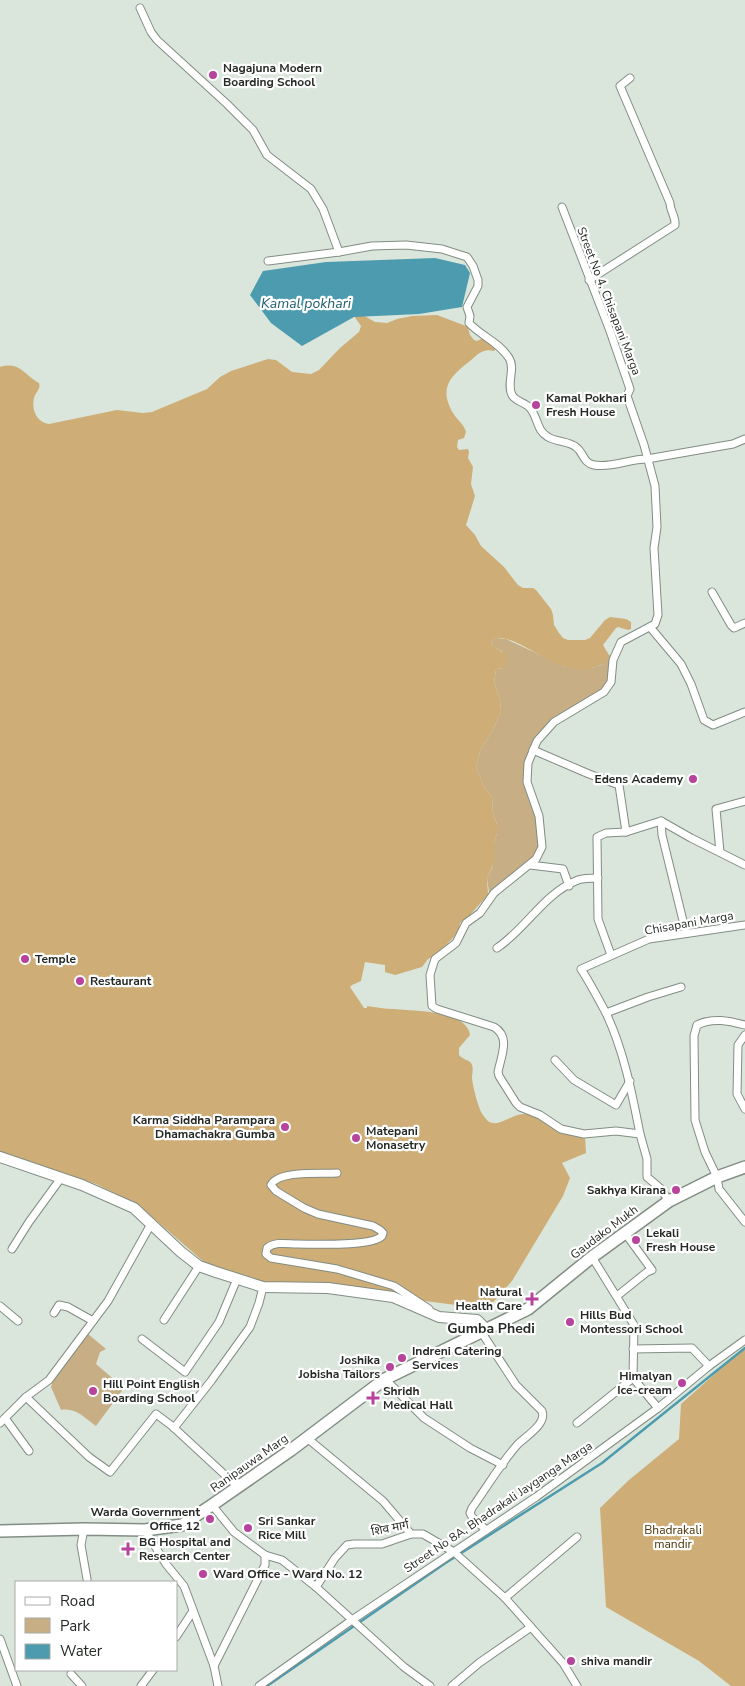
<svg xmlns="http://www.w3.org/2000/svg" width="745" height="1686" font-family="'Nunito Sans','Noto Sans Devanagari',sans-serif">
<rect width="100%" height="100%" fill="#dae6db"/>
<g fill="#c7ae85">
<polygon points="496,638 506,639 566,667 592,668 601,665 609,655 614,656 609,681 605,688 548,726 525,770 537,816 541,845 536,857 487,898 489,892 487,878 493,866 494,843 497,833 497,824 493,814 492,797 484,787 476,767 480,751 492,731 501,712 500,698 494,683 496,669 503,668 503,652 494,647 491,642 493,639"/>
<path d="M88,1334L106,1349L100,1352L96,1364L124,1388L96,1426C85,1418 75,1407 61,1410L51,1387L54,1377Z"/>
</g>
<g fill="#cead76">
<path d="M361,314L375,322L387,323L397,319L412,316L437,315L466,326L468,328L470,335L474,340L477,341L483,338L496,348L494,351C483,348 478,354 470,361C451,376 438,387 453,413C457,420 464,424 466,432L464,438L458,440L457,447L459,450L468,449L469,452L468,458L473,467L471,484L475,496L466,525L475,535L481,546L504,567L518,585L523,588H533L536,590L551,609L553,615L554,625L559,633L563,638L568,640H585L590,638L605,620L610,617L626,619L631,622V629L628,630L618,627L616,628L603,645L609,655C607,661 602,665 595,667C557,680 519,631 493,639L491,642C495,651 506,650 508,660L503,668L496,669L494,683L500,698L501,712L492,731L480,751L476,767L484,787L492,797L493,814L498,827L497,833L494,843V863L487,878L488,895L468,917L460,923L459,929L453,938L437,954L428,959L422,967L395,975L385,972V965L365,962L361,981L352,985L350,987L364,1008H367V1006C376,1007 385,1009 394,1009C414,1011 467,1010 470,1035L459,1048V1055C462,1059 469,1060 471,1063C474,1067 472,1074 472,1078C473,1087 478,1108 483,1115C494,1134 509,1114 524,1114C540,1114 569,1130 585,1137L586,1153L562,1163L570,1178L563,1196L512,1281L487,1309L324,1288L265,1285L211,1268L137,1204L96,1184L0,1152V367C20,361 24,375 39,383C41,389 36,391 34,398C31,410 37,422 49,424L117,410L143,413L152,412L207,389L220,377L231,371L268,359L276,360L292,372L311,374L319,370L340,348L359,332L361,326L354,316Z"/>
<polygon points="745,1347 745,1686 731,1686 699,1661 606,1607 600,1508 629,1480 679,1439 681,1404"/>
</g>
<polygon fill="#4d9bae" points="435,258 465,265 470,273 462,307 419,314 354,317 302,346 271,323 250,295 263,271 326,262"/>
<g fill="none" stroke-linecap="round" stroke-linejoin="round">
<polyline stroke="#4d9bae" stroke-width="2.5" points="267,1686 444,1564 602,1463 745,1348"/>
<g stroke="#828d83" stroke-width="9">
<g id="minor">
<polyline points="140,8 151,32 157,40 227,104 253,130 267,155 311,189 323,209 339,252"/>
<path d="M562,207L610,331L630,389L627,396L644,445L655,486L657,527L654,548L658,615L655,624L621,642L613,660L611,682L604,692L554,722L537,741L528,763L527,782L539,816L542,847L536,859L494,893L480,913L466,923L456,943L435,959L430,975L432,1006L437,1009L494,1027C511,1037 501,1056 498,1072L499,1076L516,1103L520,1107L540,1115L561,1129L584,1134L616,1131L640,1134L647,1159V1177L660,1188L669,1201"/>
<path d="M268,261L339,252L372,246L406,245L442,249L467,257L473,266L478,280V286L467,307L470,316L469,323C481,336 499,342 509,358C516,369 506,383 512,395C516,402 525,402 530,408C538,417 536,430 548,437C556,442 569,441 576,447C584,453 583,463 594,465C612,468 629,459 647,459L733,444L745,439"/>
<path d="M589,280L675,225C676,217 670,211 670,203L620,86L630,78"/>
<polyline points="712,592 731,625 734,628 745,623"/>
<polyline points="650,627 681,664 691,684 704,720 713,725 745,712"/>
<polyline points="533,750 589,774 619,785 626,832 606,833 597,837 598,919 611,955"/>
<polyline points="661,821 662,835 686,933"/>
<polyline points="626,832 661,821 691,838 745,865"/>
<polyline points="720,852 716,809 745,801"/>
<polyline points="530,865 563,869 569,886"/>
<path d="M497,948C526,929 544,893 578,880C584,878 592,878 598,878"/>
<polyline points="606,1013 648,997 681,987"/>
<path d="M745,1025C729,1021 713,1017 697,1025L694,1036L695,1120L705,1152L717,1177L719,1189L745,1222"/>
<polyline points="745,1035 738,1045 737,1094 745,1109"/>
<polyline points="555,1060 574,1080 616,1105 630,1081"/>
<path d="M640,1134C632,1093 624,1051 606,1013C598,998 590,983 581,969L649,939L745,925"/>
<path d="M337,1173C322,1174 278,1170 271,1185L276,1191L304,1208L318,1214L373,1226L380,1230L383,1233L382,1236C371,1247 314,1244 297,1244C288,1244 275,1241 267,1248L266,1254L271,1258L337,1269L394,1286L429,1309"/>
<polyline points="12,1249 29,1222 61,1178"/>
<polyline points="592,1257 634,1325 633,1378 658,1408"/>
<polyline points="617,1296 647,1272 652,1270 625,1233"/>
<polyline points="0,1306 18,1321"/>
<polyline points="54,1313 59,1305 68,1307 93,1321"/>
<polyline points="164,1320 199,1266"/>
<path d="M482,1333L516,1385L542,1411C547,1424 526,1436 518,1444C501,1463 487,1487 472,1508L470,1513L472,1517L486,1530"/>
<polyline points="142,1339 185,1372 219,1322 237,1279"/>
<polyline points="633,1349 692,1348 709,1366"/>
<polyline points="385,1379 424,1418 470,1448 503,1465"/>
<polyline points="26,1397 89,1457 110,1472 156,1414 172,1426 238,1487"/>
<polyline points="5,1418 29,1451"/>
<polyline points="0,1423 26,1397 49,1380 108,1301 151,1224"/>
<polyline points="577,1423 633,1378"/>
<polyline points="174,1428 211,1381 250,1327 259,1303 263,1287"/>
<polyline points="307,1438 383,1501 411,1534"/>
<polyline points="212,1505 234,1532 265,1555 282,1560 316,1587 404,1667 430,1686"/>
<polyline points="84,1529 81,1545 87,1579"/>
<polyline points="145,1530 166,1564 184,1586 214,1666 218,1686"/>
<polyline points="316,1587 335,1558 347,1545 354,1544 382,1544 411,1534 423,1534 454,1552 505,1598 563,1663 577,1686"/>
<polyline points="505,1598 577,1537"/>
<polyline points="176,1637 193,1611"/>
<polyline points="0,1639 17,1686"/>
<polyline points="214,1666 265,1565 265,1555"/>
<polyline points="71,1674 82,1686"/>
<polyline points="141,1686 153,1670"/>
<polyline points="259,1686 352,1620 536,1497 658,1408 709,1366 745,1340"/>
<polyline points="452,1686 479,1663 531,1627"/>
</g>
</g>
<g stroke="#828d83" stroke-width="12">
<polyline id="secondary" points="0,1157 82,1185 134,1208 181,1252 199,1266 216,1272 263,1287 328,1288 393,1297 439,1317 477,1320 487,1330"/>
</g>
<g stroke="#828d83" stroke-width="14">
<polyline id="primary" points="0,1531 84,1529 145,1530 182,1525 212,1505 291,1450 385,1379 528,1309 592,1257 669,1201 717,1177 745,1167"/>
</g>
<use href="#minor" stroke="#fff" stroke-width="7"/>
<use href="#secondary" stroke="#fff" stroke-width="10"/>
<use href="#primary" stroke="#fff" stroke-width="11"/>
</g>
<g fill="#b7439c" stroke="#fff" stroke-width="2">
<circle cx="213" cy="75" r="5"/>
<circle cx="536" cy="405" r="5"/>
<circle cx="693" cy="779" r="5"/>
<circle cx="25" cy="959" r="5"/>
<circle cx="80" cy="981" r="5"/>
<circle cx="285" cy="1127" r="5"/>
<circle cx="356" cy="1138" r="5"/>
<circle cx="676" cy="1190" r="5"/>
<circle cx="636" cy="1240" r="5"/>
<path d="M529.5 1291.5h5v5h5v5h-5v5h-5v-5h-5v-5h5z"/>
<circle cx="570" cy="1322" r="5"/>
<circle cx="402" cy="1358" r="5"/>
<circle cx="390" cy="1367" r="5"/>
<circle cx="682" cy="1383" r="5"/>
<circle cx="93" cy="1391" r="5"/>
<path d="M370.5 1390.5h5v5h5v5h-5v5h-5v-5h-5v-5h5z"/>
<circle cx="210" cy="1519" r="5"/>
<circle cx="248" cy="1528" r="5"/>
<path d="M125.5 1541.5h5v5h5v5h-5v5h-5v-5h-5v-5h5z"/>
<circle cx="203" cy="1574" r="5"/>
<circle cx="571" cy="1661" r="5"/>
</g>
<g text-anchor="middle" stroke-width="4.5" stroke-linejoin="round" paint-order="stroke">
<g font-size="12" font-weight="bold" fill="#262a26" stroke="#fff" text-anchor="start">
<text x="223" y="72">Nagajuna Modern<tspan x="223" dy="14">Boarding School</tspan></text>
<text x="546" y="402">Kamal Pokhari<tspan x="546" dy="14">Fresh House</tspan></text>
<text x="683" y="783" text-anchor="end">Edens Academy</text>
<text x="35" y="963">Temple</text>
<text x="90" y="985">Restaurant</text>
<text x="275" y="1124" text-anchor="end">Karma Siddha Parampara<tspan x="275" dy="14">Dhamachakra Gumba</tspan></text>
<text x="366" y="1135">Matepani<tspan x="366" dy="14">Monasetry</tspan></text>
<text x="666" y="1194" text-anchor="end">Sakhya Kirana</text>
<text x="646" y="1237">Lekali<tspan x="646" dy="14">Fresh House</tspan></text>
<text x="522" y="1296" text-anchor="end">Natural<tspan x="522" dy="14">Health Care</tspan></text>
<text x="580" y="1319">Hills Bud<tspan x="580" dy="14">Montessori School</tspan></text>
<text x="412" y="1355">Indreni Catering<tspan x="412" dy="14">Services</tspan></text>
<text x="380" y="1364" text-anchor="end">Joshika<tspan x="380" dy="14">Jobisha Tailors</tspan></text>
<text x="672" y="1380" text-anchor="end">Himalyan<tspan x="672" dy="14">Ice-cream</tspan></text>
<text x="103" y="1388">Hill Point English<tspan x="103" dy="14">Boarding School</tspan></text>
<text x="383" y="1395">Shridh<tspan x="383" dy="14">Medical Hall</tspan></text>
<text x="200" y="1516" text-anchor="end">Warda Government<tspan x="200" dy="14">Office 12</tspan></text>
<text x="258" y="1525">Sri Sankar<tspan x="258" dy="14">Rice Mill</tspan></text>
<text x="139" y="1546">BG Hospital and<tspan x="139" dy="14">Research Center</tspan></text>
<text x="213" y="1578">Ward Office - Ward No. 12</text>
<text x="581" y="1665">shiva mandir</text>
</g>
<g font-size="12" fill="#262a26" stroke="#fff">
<text transform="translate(609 301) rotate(69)" y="4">Street No 4, Chisapani Marga</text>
<text transform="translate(689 923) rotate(-10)" y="4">Chisapani Marga</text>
<text transform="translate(604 1232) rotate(-37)" y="4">Gaudako Mukh</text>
<text transform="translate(249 1463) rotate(-35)" y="4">Ranipauwa Marg</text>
<text transform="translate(498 1507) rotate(-34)" y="4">Street No 8A, Bhadrakali Jayganga Marga</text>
<text transform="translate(390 1528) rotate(-11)" y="4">शिव मार्ग</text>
</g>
<g font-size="12" fill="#4b3406" stroke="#fff">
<text x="673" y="1534">Bhadrakali<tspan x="673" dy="14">mandir</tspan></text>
</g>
<g font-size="14" font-style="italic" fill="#20606e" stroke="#fff">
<text x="306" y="308">Kamal pokhari</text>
</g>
<g font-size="14" font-weight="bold" fill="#262a26" stroke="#fff">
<text x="491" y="1333">Gumba Phedi</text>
</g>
</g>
<rect x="15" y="1581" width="162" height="90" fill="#ffffff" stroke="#a8aaa8"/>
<rect x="25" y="1597" width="25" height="8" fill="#ffffff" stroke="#a8aaa8"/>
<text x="60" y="1606" font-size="15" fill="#262a26">Road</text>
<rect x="25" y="1618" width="25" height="15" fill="#c7ae85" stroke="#a8aaa8"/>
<text x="60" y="1631" font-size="15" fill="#262a26">Park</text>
<rect x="25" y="1644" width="25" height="15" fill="#4d9bae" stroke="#a8aaa8"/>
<text x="60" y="1656" font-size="15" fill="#262a26">Water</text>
</svg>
